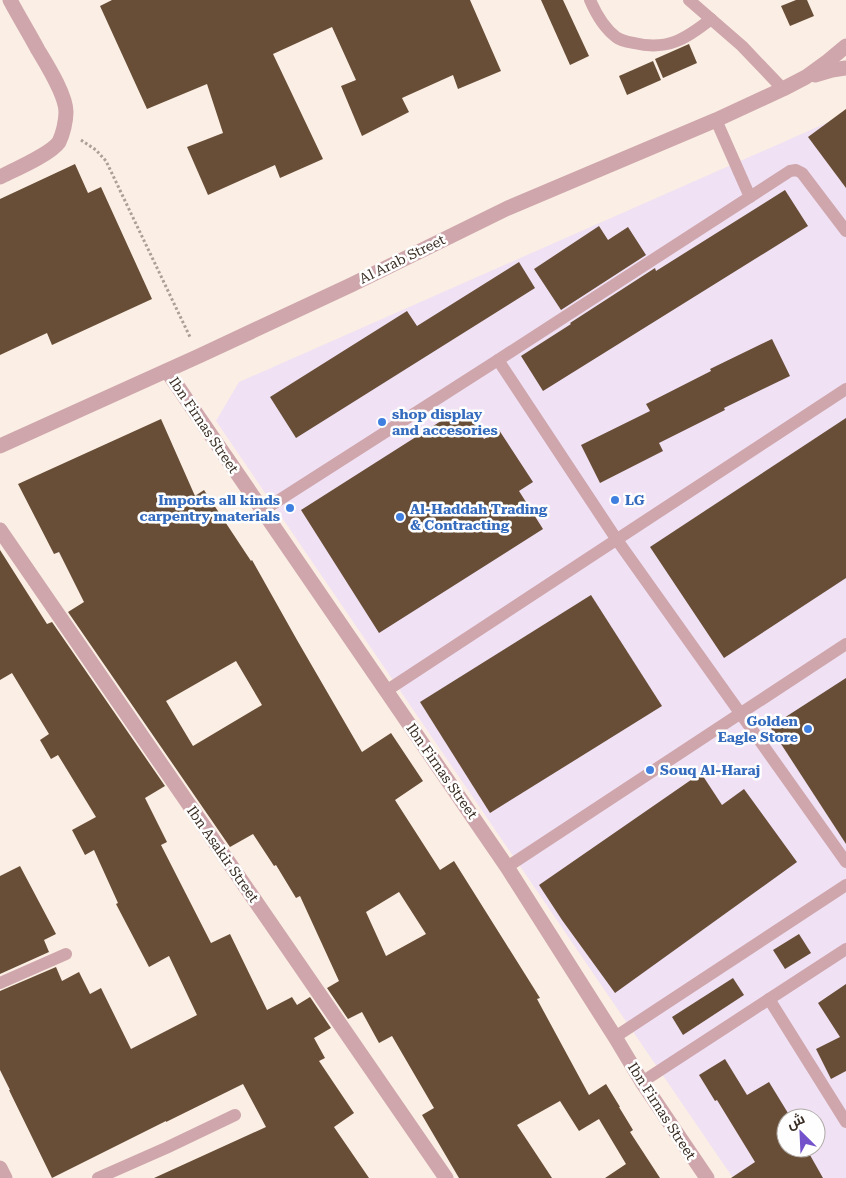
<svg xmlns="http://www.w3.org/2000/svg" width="846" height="1178" font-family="'Roboto Serif',Cairo,serif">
<rect width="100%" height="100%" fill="#fbeee4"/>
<path fill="#f0e1f4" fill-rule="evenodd" d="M831,121L846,123V1178H733L216,421L239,382ZM786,1118H816V1148H786Z"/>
<g fill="#684e37" fill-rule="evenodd">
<polygon points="112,0 470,0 501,71 458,89 453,75 402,98 409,112 362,136 341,86 356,80 332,27 273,54 323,159 280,178 275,165 208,195 187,147 223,133 207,84 147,109 100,6"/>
<polygon points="541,0 563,0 589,56 570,65"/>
<polygon points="796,0 807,0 814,16 790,26 781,6"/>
<polygon points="689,44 697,63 663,78 655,59"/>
<polygon points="653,61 661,80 627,95 619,76"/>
<polygon points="846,109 846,188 808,137"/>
<polygon points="75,164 88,193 101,187 152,299 52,345 47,333 0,355 0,199"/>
<polygon points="785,190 808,226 543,391 521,356 571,324 570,323 655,268 656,271"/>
<polygon points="599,226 608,240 628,227 646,255 561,310 534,269"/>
<polygon points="519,262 535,288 296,438 270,397 407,311 417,326"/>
<polygon points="772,339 790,376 724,408 725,410 659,443 663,451 600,483 581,445 650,411 646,404 711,371 710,369"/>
<polygon points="463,407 484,439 499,430 533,482 519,491 543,529 379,633 301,510"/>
<polygon points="846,418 846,578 724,658 650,547"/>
<path d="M161,419L195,496L204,490L251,561L252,560L297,640L362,752L391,733L423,781L395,800L440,870L454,861L540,998L537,999L589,1095L606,1084L620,1107H619L633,1130L630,1132L660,1178H605L626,1164L599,1119L579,1131L560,1101L517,1125L552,1178H459L422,1115L434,1108L392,1036L379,1043L362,1012L348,1019L327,988L339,981L300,896L296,898L276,865L274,866L253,834L230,847L68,612L84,602L59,552L54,554L18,484ZM236,661L262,705L193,746L166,701ZM399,892L426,934L386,956L366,912Z"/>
<polygon points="0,550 47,624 52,622 165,786 145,798 167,842 161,845 211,943 230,934 267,1010 292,997 297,1005 310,997 331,1028 314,1038 325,1058 319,1061 354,1113 334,1127 369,1178 154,1178 266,1127 243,1084 166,1122 166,1121 52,1178 9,1090 10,1090 0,1070 0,991 56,967 62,981 79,972 90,994 101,988 131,1049 197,1015 169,956 149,967 116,904 118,903 94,850 85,855 72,830 96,817 58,755 51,759 40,740 49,734 12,673 0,680"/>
<polygon points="591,595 662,706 490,813 420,702"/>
<polygon points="846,678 846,844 770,727"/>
<polygon points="701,773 722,805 744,789 797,862 615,993 562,920 539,885"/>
<polygon points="20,866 56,934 44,940 49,952 0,974 0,876"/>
<polygon points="799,934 811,953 785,969 773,950"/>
<polygon points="733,978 744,995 683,1035 672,1017"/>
<polygon points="846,984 846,1071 831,1079 816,1049 840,1037 818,1003"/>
<polygon points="725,1059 747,1095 769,1082 791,1118 786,1118 786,1148 806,1148 823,1178 731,1178 755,1162 717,1100 715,1101 699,1075"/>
</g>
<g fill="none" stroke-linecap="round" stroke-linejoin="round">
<polyline stroke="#ac9f95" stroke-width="3" stroke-dasharray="2.5 2.5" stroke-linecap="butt" points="81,140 96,150 106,161 190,337"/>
<g stroke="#cea6ac" stroke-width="12">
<path d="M590,0C596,14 604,28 616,37C621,41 628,42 634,43C667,51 686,39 711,19"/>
<polyline points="689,0 742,46 783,89"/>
<polyline points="716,120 750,197"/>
<polyline points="498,360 617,540 846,862"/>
<polyline points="262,511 498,360 790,171 796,170 802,173 846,231"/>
<polyline points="386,691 846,389"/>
<polyline points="507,867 846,644"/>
<polyline points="0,983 66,954"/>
<polyline points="769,999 846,1122"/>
<polyline points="615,1037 846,885"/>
<polyline points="642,1082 846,949"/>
<polyline points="98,1178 166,1148 235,1115"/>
</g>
<g stroke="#cea6ac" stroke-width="15">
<polyline points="815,75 832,70 846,68"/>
<path d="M0,177C14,170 51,154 59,142C63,134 66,121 66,112C66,95 47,65 38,50C29,33 19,17 10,0"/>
<polyline points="167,371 507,867 615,1037 642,1082 707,1178"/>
<polyline points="0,446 199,356 351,285 508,208 716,120 783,89 806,77 828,61 846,46"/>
<polyline points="0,530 446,1178"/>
<polyline points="0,1168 5,1178"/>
</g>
</g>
<g fill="#3f7fe0" stroke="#fefefe" stroke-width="2">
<circle cx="382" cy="422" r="5"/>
<circle cx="615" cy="500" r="5"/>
<circle cx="290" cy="508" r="5"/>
<circle cx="400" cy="517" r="5"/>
<circle cx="808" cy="729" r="5"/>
<circle cx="650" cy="770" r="5"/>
</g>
<g text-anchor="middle" stroke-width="5" stroke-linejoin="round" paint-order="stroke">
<g font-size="14" fill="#392d23" stroke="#fefefe">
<text transform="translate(402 259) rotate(-26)" y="5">Al Arab Street</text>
<text transform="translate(204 425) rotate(56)" y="5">Ibn Firnas Street</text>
<text transform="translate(442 771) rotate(55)" y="5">Ibn Firnas Street</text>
<text transform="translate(223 854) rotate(55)" y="5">Ibn Asakir Street</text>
<text transform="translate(662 1111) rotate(57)" y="5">Ibn Firnas Street</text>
</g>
<g font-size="14" font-weight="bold" fill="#366cbe" stroke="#fefefe" text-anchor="start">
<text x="392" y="419">shop display<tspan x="392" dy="16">and accesories</tspan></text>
<text x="280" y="505" text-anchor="end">Imports all kinds<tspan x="280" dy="16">carpentry materials</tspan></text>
<text x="625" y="505">LG</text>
<text x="410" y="514">Al-Haddah Trading<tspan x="410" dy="16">&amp; Contracting</tspan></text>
<text x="798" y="726" text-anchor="end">Golden<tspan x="798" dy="16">Eagle Store</tspan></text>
<text x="660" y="775">Souq Al-Haraj</text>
</g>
</g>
<g transform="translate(801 1133) rotate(336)"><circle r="24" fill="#fefefe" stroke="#afaaa6"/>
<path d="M0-4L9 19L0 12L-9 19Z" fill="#7351cb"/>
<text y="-8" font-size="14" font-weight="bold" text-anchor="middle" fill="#392d23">ش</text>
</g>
</svg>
